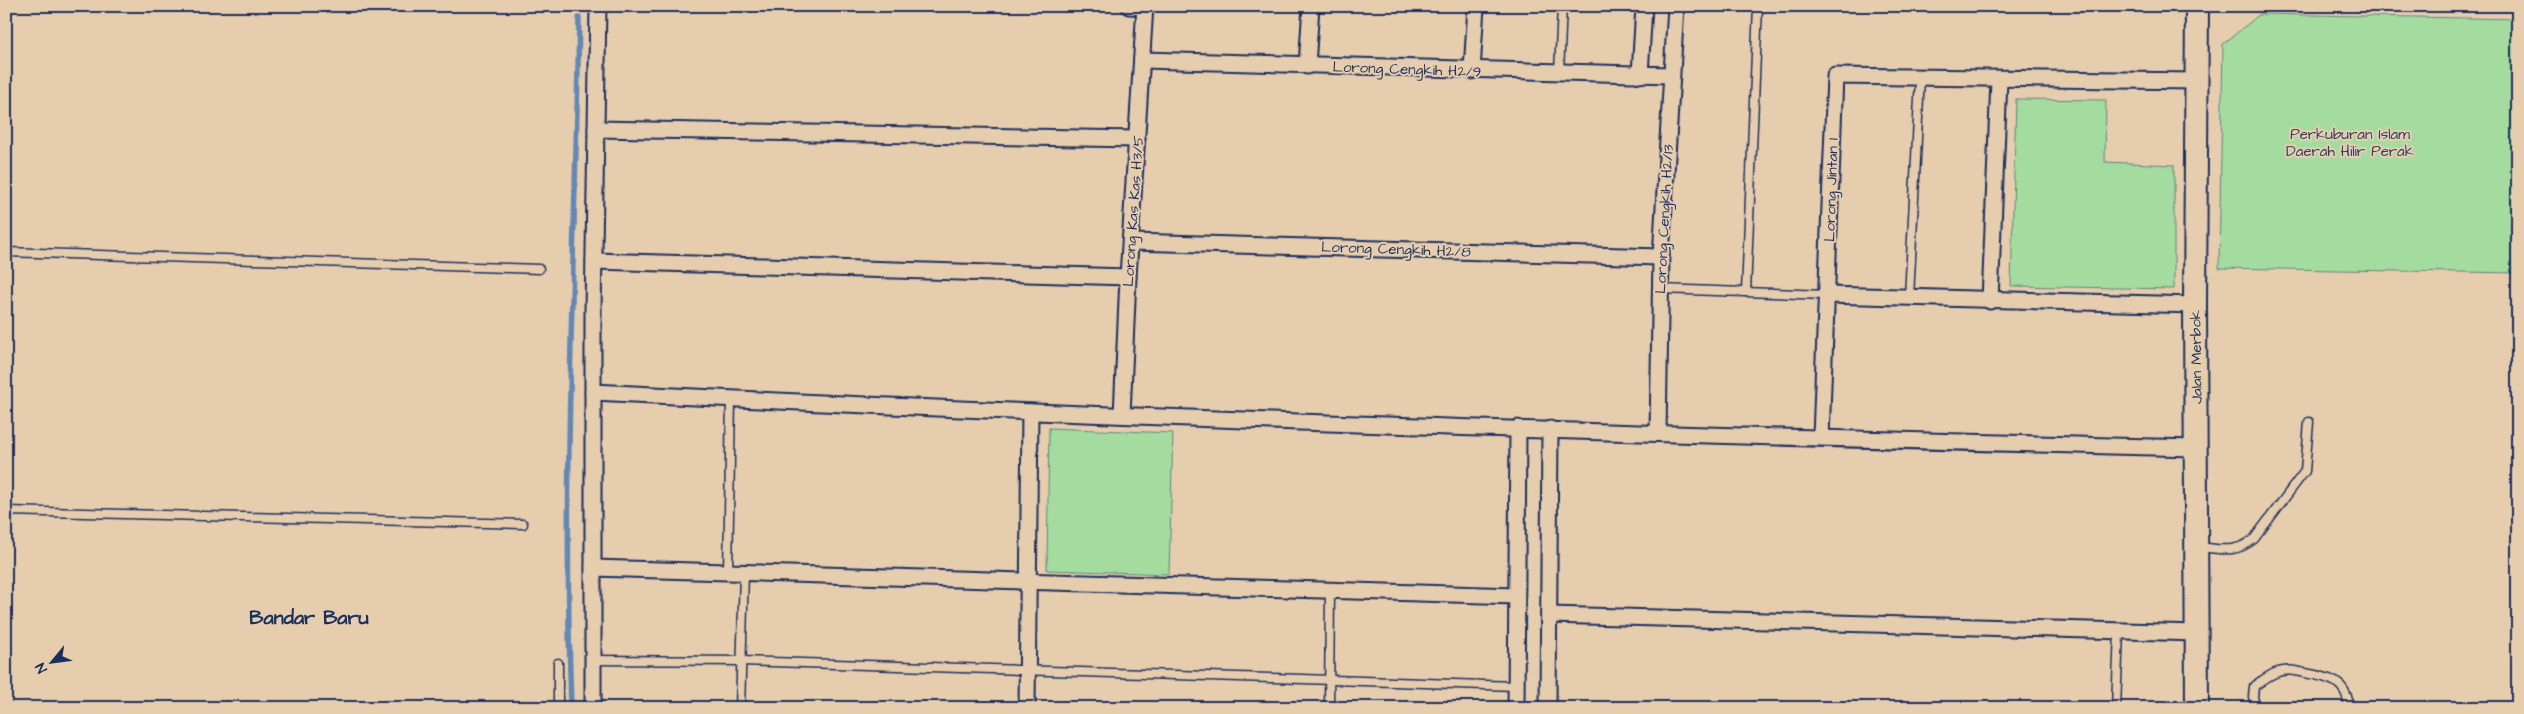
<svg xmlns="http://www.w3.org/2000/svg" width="2524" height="714" font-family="'Architects Daughter',sans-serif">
<rect width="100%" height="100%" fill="#e6cdae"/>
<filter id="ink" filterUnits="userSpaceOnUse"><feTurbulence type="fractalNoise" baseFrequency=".02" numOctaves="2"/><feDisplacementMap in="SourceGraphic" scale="10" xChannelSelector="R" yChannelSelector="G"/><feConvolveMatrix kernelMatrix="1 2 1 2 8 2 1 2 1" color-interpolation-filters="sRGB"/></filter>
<g filter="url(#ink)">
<g fill="#a4db9e" stroke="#60857e">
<polygon points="2260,14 2518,19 2518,273 2219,268 2223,44"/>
<polygon points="2016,99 2106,100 2105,162 2174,165 2174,289 2011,286"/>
<polygon points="1049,428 1173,433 1169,574 1047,570"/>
</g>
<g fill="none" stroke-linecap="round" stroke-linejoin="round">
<path stroke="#6488b5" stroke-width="5.5" d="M571,708C563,478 575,247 579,18"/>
<g stroke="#1b2f5e" stroke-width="11">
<g id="lane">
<polyline points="1559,73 1562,6"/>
<polyline points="6,252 539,269"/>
<polyline points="1660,289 1826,295"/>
<polyline points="1746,292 1758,6"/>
<polyline points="1909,298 1920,78"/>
<polyline points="6,511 523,524"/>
<path d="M2199,547C2221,549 2235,554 2254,539L2305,471L2309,422"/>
<polyline points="728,573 731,399"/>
<polyline points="593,660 742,661 1516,686"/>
<polyline points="558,663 558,708"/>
<polyline points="226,706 228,708"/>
<polyline points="740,708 744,573"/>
<polyline points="1329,708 1330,591"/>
<polyline points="2116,708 2119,631"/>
<path d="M2256,708L2253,697L2254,686C2262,681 2270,674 2278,672C2288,669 2296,671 2305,673C2328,677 2348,681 2349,708"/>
</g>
</g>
<g stroke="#1b2f5e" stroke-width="19">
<g id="street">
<polyline points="1129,6 1145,7"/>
<polyline points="1142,60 1671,75"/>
<polyline points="1307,66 1311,6"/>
<polyline points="1472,71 1476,6"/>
<polyline points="1640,75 1644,6"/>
<polyline points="596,129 1137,139"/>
<polyline points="1132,242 1661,257"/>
<polyline points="594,261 1128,277"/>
<polyline points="1826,295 2195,305"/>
<polyline points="1990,301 1999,80"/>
<path d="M593,392C1127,419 1662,435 2197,448"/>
<polyline points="1122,415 1128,277 1145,6"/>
<polyline points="1658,432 1661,257 1676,6"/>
<polyline points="1821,437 1835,76 2196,81"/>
<polyline points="593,568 1516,596"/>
<polyline points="1549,615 2197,633"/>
<polyline points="593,708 593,312 598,6"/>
<polyline points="1027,708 1030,412"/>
<polyline points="1516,708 1518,428"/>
<polyline points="1548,708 1550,429"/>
</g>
</g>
<g stroke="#1b2f5e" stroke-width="26">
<polyline id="secondary" points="2197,6 2195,305 2197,708"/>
</g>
<use href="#lane" stroke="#e6cdae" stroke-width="8"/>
<use href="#street" stroke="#e6cdae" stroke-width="15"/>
<use href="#secondary" stroke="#e6cdae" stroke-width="22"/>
</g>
</g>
<g text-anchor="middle" stroke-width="4" stroke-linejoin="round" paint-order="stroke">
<g font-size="15" fill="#1b2f5e" stroke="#e6cdae">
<text transform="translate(1407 69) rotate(2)" y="5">Lorong Cengkih H2/9</text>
<text transform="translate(1831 190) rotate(-88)" y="5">Lorong Jintan 1</text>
<text transform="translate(1133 211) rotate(-86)" y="5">Lorong Kas Kas H3/5</text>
<text transform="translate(1664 219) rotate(-87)" y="5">Lorong Cengkih H2/13</text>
<text transform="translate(1396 249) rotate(2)" y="5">Lorong Cengkih H2/8</text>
<text transform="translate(2196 357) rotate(-91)" y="5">Jalan Merbok</text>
</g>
<g font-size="15" fill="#294064" stroke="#e6cdae">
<text x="2350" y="139">Perkuburan Islam<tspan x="2350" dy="17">Daerah Hilir Perak</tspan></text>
</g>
<g font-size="20" font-weight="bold" fill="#1b2f5e" stroke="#e6cdae">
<text x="309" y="624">Bandar Baru</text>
</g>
</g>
<rect width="2524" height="714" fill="none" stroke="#e6cdae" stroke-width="25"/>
<rect x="12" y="12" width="2499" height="689" fill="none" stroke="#1b2f5e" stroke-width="2" filter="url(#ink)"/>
<g transform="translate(52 662) rotate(241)" stroke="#e6cdae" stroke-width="4" paint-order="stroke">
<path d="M0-4L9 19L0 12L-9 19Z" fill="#1b2f5e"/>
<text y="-8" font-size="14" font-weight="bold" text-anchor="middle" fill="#1b2f5e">N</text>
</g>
</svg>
